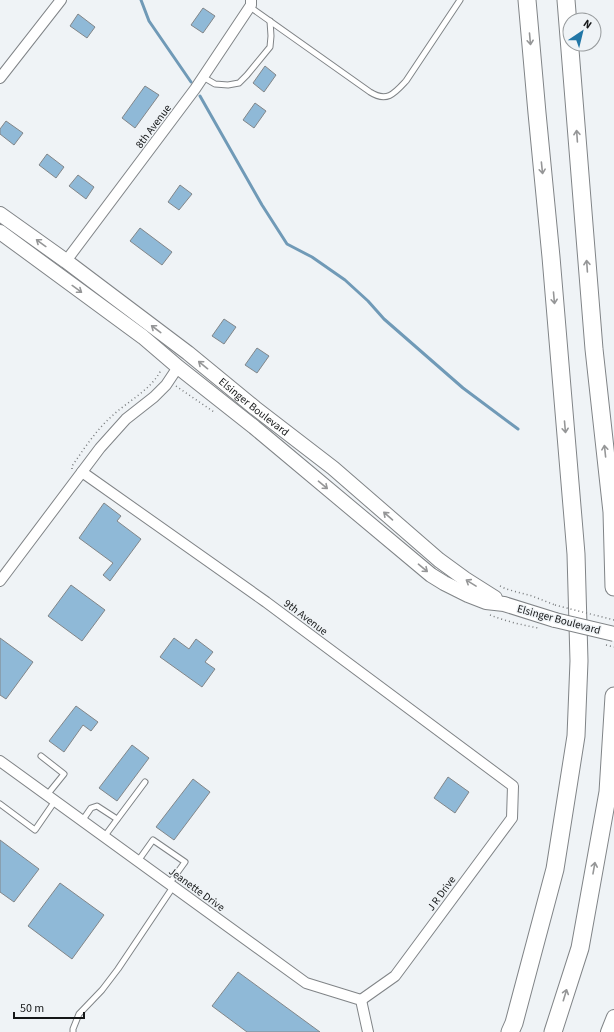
<svg xmlns="http://www.w3.org/2000/svg" width="614" height="1032" font-family="'Source Sans 3',sans-serif">
<rect width="100%" height="100%" fill="#eff3f6"/>
<g fill="none" stroke-linecap="round" stroke-linejoin="round">
<g stroke="#709ab7" stroke-width="3">
<polyline points="141,0 149,21 191,82"/>
<polyline points="200,96 262,205 287,244 312,257 345,280 368,301 384,319 463,388 518,429"/>
</g>
</g>
<g fill="#8fb9d7" stroke="#828689">
<polygon points="203,8 215,16 203,33 191,25"/>
<polygon points="78,14 95,27 87,38 70,26"/>
<polygon points="265,66 276,75 264,92 253,83"/>
<polygon points="145,86 159,95 135,128 122,118"/>
<polygon points="255,103 266,111 254,128 243,120"/>
<polygon points="6,121 23,133 14,145 0,134 0,129"/>
<polygon points="47,154 64,167 56,178 39,165"/>
<polygon points="78,175 94,187 86,199 69,186"/>
<polygon points="180,185 192,194 179,210 168,202"/>
<polygon points="140,228 172,252 162,265 130,241"/>
<polygon points="224,319 236,327 224,344 212,336"/>
<polygon points="257,348 269,356 257,373 245,365"/>
<polygon points="104,503 121,516 117,521 141,539 110,581 103,575 113,563 79,538"/>
<polygon points="71,585 105,610 82,641 48,616"/>
<polygon points="0,638 33,662 6,699 0,695"/>
<polygon points="174,638 189,649 196,639 213,652 205,662 215,669 202,687 160,657"/>
<polygon points="76,706 98,722 91,731 83,725 64,752 49,741"/>
<polygon points="132,745 149,758 117,801 99,788"/>
<polygon points="448,777 469,792 455,813 434,798"/>
<polygon points="193,779 210,792 174,840 156,827"/>
<polygon points="0,840 39,869 14,902 0,892"/>
<polygon points="60,883 104,915 72,959 28,926"/>
<polygon points="238,972 320,1032 247,1032 212,1006"/>
</g>
<g fill="none" stroke-linecap="round" stroke-linejoin="round">
<g stroke="#808487" stroke-width="7">
<g id="lane">
<path d="M250,7L370,92C387,103 395,93 406,81L460,0"/>
<polyline points="203,77 215,84 228,85 239,83 247,75 270,47 271,36 270,21"/>
<polyline points="41,756 64,774 47,795"/>
<polyline points="0,804 35,830 55,801"/>
<polyline points="82,821 91,808 97,806 117,819"/>
<polyline points="104,837 145,782"/>
<polyline points="138,861 153,840 185,862 169,884"/>
<polyline points="73,1032 73,1029 79,1014 102,990 118,969 173,887"/>
</g>
</g>
<g stroke="#808487" stroke-width="12">
<g id="street">
<polyline points="0,78 61,0"/>
<polyline points="66,261 195,89 251,5 251,0"/>
<polyline points="82,472 266,602 513,786 512,818 395,976 361,1000"/>
<polyline points="0,581 100,448 126,419 154,397 166,385 178,367"/>
<polyline points="0,761 306,983 361,1000 368,1032"/>
</g>
</g>
<g stroke="#808487" stroke-width="16">
<g id="secondary">
<path id="s1" d="M0,214L66,261L188,353L255,408L333,468L439,560L465,579L495,598"/>
<polyline points="0,232 143,337 178,367 254,427 431,575 444,583 468,595 486,602 504,604 555,620"/>
<polyline points="608,1032 614,1017"/>
</g>
</g>
<g stroke="#808487" stroke-width="19">
<g id="highway">
<polyline points="566,0 594,349 612,512 614,587"/>
<polyline points="510,1032 514,1023 555,869 576,736 579,661 576,554 551,257 537,113 527,0"/>
<polyline points="553,1032 580,948 608,792 614,696"/>
</g>
</g>
<g stroke="#777a7c" stroke-width="1.5" stroke-dasharray="1 3" stroke-linecap="butt">
<polyline points="176,386 214,412"/>
<path d="M72,469V466C84,449 96,430 112,416C128,401 151,390 161,370"/>
<polyline points="500,586 506,589 532,596 555,605"/>
<path d="M490,615C505,621 522,625 538,628"/>
</g>
<use href="#lane" stroke="#fff" stroke-width="5"/>
<use href="#street" stroke="#fff" stroke-width="10"/>
<use href="#secondary" stroke="#fff" stroke-width="14"/>
<use href="#highway" stroke="#fff" stroke-width="17"/>
<g stroke="#808487" stroke-width="16" stroke-linecap="butt">
<polyline id="secondary-bridge" points="555,620 614,634"/>
</g>
<g stroke="#777a7c" stroke-width="1.5" stroke-dasharray="1 3" stroke-linecap="butt">
<polyline points="555,605 614,620"/>
<polyline points="606,645 614,647"/>
</g>
<use href="#secondary-bridge" stroke="#fff" stroke-width="14"/>
</g>
<defs><path id="oneway-shaft" d="M-6 0H5M1.5-3L5.5 0L1.5 3" fill="none" stroke-width="1.6" stroke-linecap="round" stroke-linejoin="round"/></defs>
<g stroke="#959697">
<use href="#oneway-shaft" transform="translate(530 39) rotate(85)"/>
<use href="#oneway-shaft" transform="translate(577 136) rotate(-94)"/>
<use href="#oneway-shaft" transform="translate(542 168) rotate(84)"/>
<use href="#oneway-shaft" transform="translate(41 243) rotate(-144)"/>
<use href="#oneway-shaft" transform="translate(587 266) rotate(-94)"/>
<use href="#oneway-shaft" transform="translate(77 289) rotate(36)"/>
<use href="#oneway-shaft" transform="translate(554 298) rotate(85)"/>
<use href="#oneway-shaft" transform="translate(156 329) rotate(-143)"/>
<use href="#oneway-shaft" transform="translate(203 365) rotate(-141)"/>
<use href="#oneway-shaft" transform="translate(565 427) rotate(85)"/>
<use href="#oneway-shaft" transform="translate(605 451) rotate(-96)"/>
<use href="#oneway-shaft" transform="translate(323 485) rotate(40)"/>
<use href="#oneway-shaft" transform="translate(388 516) rotate(-139)"/>
<use href="#oneway-shaft" transform="translate(423 568) rotate(40)"/>
<use href="#oneway-shaft" transform="translate(471 583) rotate(-148)"/>
<use href="#oneway-shaft" transform="translate(594 868) rotate(-80)"/>
<use href="#oneway-shaft" transform="translate(565 995) rotate(-73)"/>
</g>
<g text-anchor="middle" stroke-width="3" stroke-linejoin="round" paint-order="stroke">
<g font-size="11" fill="#141617" stroke="#eff3f6">
<text transform="translate(153 126) rotate(-53)" y="4">8th Avenue</text>
<text dy="4" stroke="none"><textPath href="#s1" startOffset="319">Elsinger Boulevard</textPath></text>
<text transform="translate(306 617) rotate(37)" y="4">9th Avenue</text>
<text transform="translate(559 619) rotate(15)" y="4">Elsinger Boulevard</text>
<text transform="translate(197 889) rotate(36)" y="4">Jeanette Drive</text>
<text transform="translate(441 893) rotate(-54)" y="4">J R Drive</text>
</g>
</g>
<g transform="translate(582 32) rotate(35)"><circle r="19" fill="#eff3f6" stroke="#979b9d"/>
<path d="M0-3L7 15L0 10L-7 15Z" fill="#2176a6"/>
<text y="-6" font-size="11" font-weight="bold" text-anchor="middle" fill="#141617">N</text>
</g>
<path d="M14 1012v6h70v-6" fill="none" stroke="#141617" stroke-width="2"/>
<text x="20" y="1012" font-size="12" fill="#141617" stroke="#eff3f6" stroke-width="3" paint-order="stroke">50 m</text>
</svg>
